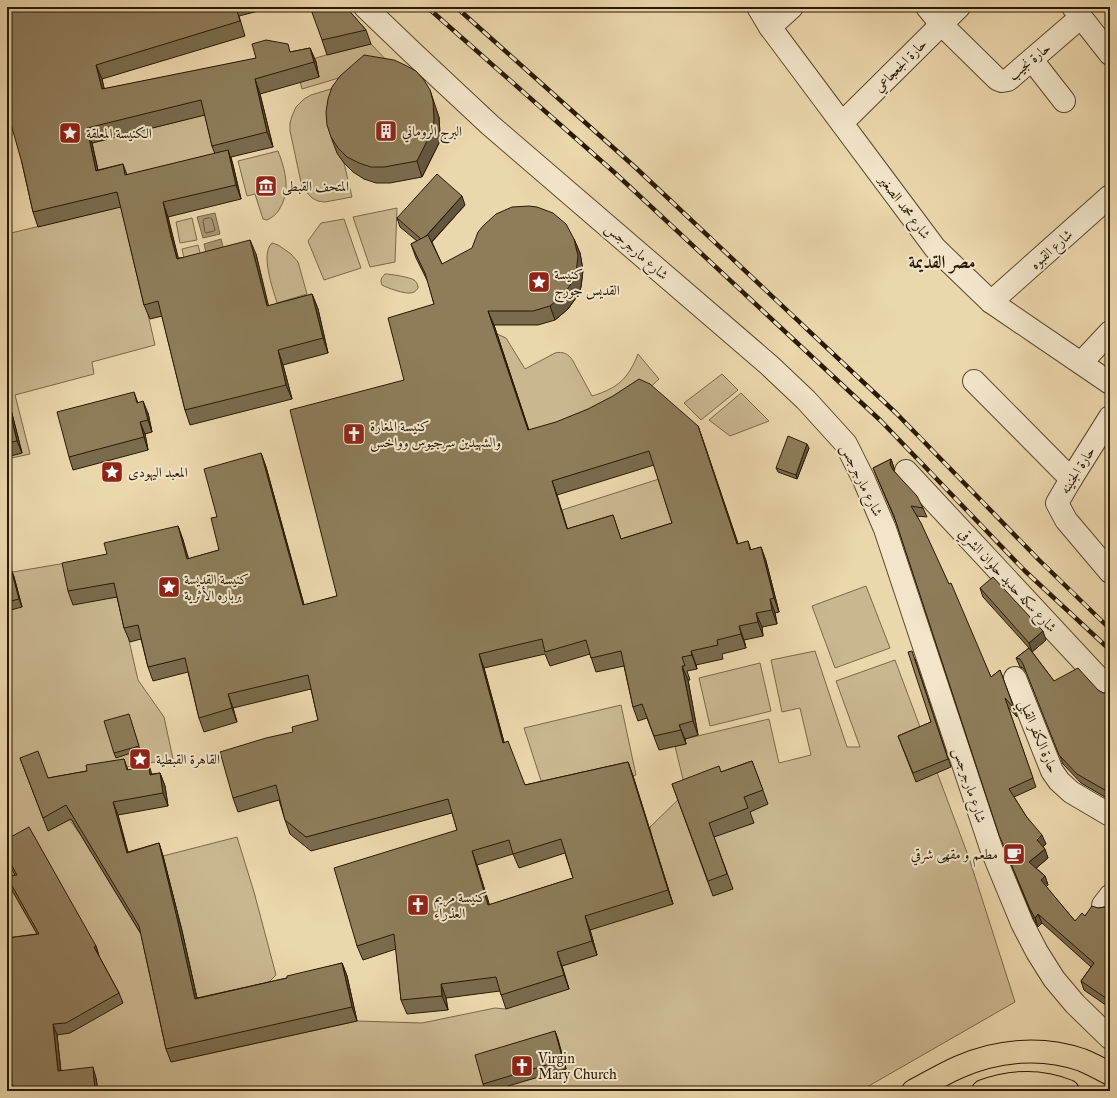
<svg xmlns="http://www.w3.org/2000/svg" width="1117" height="1098" font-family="'IM FELL Great Primer',Amiri,serif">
<rect width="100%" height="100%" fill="#ebd7ac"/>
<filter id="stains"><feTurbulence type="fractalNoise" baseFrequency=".005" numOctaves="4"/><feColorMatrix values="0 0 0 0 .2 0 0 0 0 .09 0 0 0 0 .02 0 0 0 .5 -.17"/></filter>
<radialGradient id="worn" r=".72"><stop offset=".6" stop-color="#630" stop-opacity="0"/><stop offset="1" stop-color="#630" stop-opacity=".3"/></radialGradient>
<g fill="#cab78f" stroke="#7a6848">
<polygon points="371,44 389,63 302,89 297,71 270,72 326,55"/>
<polygon points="367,78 337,153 344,163 352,197 325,202 318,201 312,198 302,187 290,131 290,123 292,116 296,107 304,99 311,95"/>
<polygon points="207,114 219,168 101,185 57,152"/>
<path d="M278,151C285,169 291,190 280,208C277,214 273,217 267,220L263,219L262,216L255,194L247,196L238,161Z"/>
<polygon points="123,206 155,345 92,362 94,374 15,395 30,454 7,459 7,234"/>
<polygon points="397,208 395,262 370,267 353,217"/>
<polygon points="192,218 197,240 180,243 176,222"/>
<polygon points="344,219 361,268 324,280 308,241 321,223"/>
<path d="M272,243L278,245L291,254L298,262L307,294L277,303C273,289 260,254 272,243Z"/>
<polygon points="198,245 204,268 187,272 182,249"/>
<path d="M385,274C390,274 410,277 414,280C417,282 418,285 418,288C416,291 414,293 410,293C405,294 387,288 382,285C380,280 381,278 385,274Z"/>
<path d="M497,334L506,338L525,369L555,353C563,351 569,354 573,361L592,396C618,388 628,379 638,354L659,379L642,395L533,444Z"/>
<polygon points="722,374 738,390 701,420 684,403"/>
<polygon points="741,393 769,421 730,436 709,420"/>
<polygon points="659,479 712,559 572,544 562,510"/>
<polygon points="110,557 138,680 164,717 173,759 49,780 58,804 80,834 144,939 171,1062 357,1021 422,1023 495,1008 506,1009 562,966 597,955 590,930 652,838 650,827 686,792 675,746 686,744 685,739 769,719 779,763 811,755 800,708 782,712 771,660 815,651 847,747 860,747 836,681 895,660 969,858 1015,1002 860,1091 7,1091 7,573 60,564"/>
<polygon points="866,586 890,648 835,668 812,606"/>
<polygon points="760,663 771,711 710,726 699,678"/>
<polygon points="621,705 636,775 546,796 524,728"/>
<polygon points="237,837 254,892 276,975 269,982 197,999 182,931 163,856"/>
</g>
<g fill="#a99672" stroke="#766445">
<polygon points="215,213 220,234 203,238 197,217"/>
<polygon points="221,239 227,262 209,266 204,244"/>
</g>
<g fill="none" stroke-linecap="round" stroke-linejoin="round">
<polygon stroke="#6a583a" stroke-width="1" points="210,218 212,219 215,230 214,231 206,233 205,232 203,221 204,219"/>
<g stroke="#5a482c" stroke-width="24">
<g id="minor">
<polyline points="365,7 413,53 490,125 769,365 806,400 846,444 864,480 885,529 991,848 1022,923 1037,952 1054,979 1075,1004 1110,1038"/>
<polyline points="758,7 770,27 935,248 991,302 1110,383"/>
<polyline points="927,7 941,24 997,79 1002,81 1008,80 1081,17"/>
<polyline points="1073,7 1110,54"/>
<polyline points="770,27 792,7"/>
<polyline points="1032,60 1064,101"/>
<polyline points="842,123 959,7"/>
<polyline points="991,302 1110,196"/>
<polyline points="1081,363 1110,332"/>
<polyline points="974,381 1071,479"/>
<polyline points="1110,417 1071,479 1057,503 1066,520 1110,572"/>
<polyline points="906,471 1110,690"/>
<polyline points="1015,678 1052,771 1059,781 1071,792 1110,815"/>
<polyline points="1103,905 1110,896"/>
</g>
</g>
<g stroke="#2a1902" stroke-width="24">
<g id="major">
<path d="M913,1091C928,1083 943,1074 959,1067C998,1050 1042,1046 1082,1060C1092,1064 1101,1069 1110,1074"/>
<path d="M983,1091C1011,1081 1041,1080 1068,1091"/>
</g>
</g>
<use href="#minor" stroke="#f2e5c9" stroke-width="22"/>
<use href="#major" stroke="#ebd7ac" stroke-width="22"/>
<g stroke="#2a1902" stroke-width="4.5">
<g id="rail">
<polyline points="427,7 615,173 881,421 1025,571 1110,650"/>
<polyline points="456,7 636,168 896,413 1039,560 1110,629"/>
</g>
</g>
<use href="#rail" stroke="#f2e5c9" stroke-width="3" stroke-dasharray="9" stroke-linecap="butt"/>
</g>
<g fill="#7a6b4d" stroke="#2a1902" fill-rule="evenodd">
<path d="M7,7H274L239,16L245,36L102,79L104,89L310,48L316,62L319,77L260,94L273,147L231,157L233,165L241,199L168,217L178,258L256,254L268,306L312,294L318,309L328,353L283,365L292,399L190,425L185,410L162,316L150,319L144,305L121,207L38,227L33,212L22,163ZM205,115L212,146L215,154L127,175L123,164L98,170L92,143Z"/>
<polygon points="351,13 366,30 371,44 327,55 322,40"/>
<polygon points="439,117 440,135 439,143 422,177 390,183 376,183 364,179 353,172 344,163 337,153 331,137"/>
<path d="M465,205L432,242L442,264L574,239L580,253L583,270L581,287L578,295L568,309L555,320L538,325H494L529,430L698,426L738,544L748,541L751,550L761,547L766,561L779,612L775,613L777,624L762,627L763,636L744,640L746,648L722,654L723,659L696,665L697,669L687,671L690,680H688L698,735L685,739L686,744L659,750L647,718L638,721L633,707L624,666L596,672L590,654L550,666L545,654L484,668L504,742L525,785L628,762L633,776L673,904L590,930L597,955L562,966L569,989L506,1009L500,991L446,998L448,1010L407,1014L401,1000L396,949L363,960L357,946L457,830L452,813L311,851L290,834L285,820L279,800L238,812L233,798L293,732L318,720L311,689L233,708L237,722L204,732L199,718L188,672L153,681L148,667L141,639L130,642L124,628L117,597L73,605L68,591L107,554L178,526L183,540L188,559L219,550L217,517L261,453L266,467L304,605L337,596L404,380L434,304L428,282L416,258L411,244L417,241L400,227L397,218ZM654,465L672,523L621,539L613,515L567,529L557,495ZM565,853L573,878L489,905L477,865L513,854L519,868Z"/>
<polygon points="134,392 138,403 148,413 152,432 145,434 148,450 73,470 69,457"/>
<polygon points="7,394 22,453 7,457"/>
<polygon points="809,448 797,479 778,472 776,468"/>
<polygon points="891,459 894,468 894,471 923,508 927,517 917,516 991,677 1000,670 1017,717 1008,707 1036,787 1014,797 1026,816 1046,844 1043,846 1048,858 1036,868 1045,876 1048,885 1046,887 1075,921 1098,908 1105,907 1110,903 1110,1008 1084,990 1081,981 1091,967 1042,923 1038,927 1033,918 1003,844 896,522 873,468"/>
<polygon points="11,569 14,577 22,607 7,611 7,570"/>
<polygon points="980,588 1046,640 1032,652 1030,649 1054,681 1098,690 1103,693 1110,693 1110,800 1081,783 1063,764 1027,673 1023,668 1020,667 1016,658 1029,648 983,597"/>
<polygon points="915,659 951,767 916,782 898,736 931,722"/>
<polygon points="130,718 140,750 116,758 114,753"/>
<polygon points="20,758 48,778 87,771 124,759 128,770 152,774 160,773 165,786 168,806 118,815 128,852 159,843 163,856 182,931 197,998 287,978 342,963 347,976 357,1021 171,1062 166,1049 141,934 71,819 48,831"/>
<polygon points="752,761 768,804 750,812 754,823 714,837 733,889 713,896 672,784 721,772"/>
<polygon points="7,839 96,946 99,956 119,993 123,1003 70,1033 57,1035 61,1071 96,1078 98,1091 7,1091 7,938 37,934 10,887 7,877 15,875 7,861"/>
<polygon points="555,1031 566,1069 491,1091 486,1091 483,1084"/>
</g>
<g fill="#63573f" stroke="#2a1902">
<polygon points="310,48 316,62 319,77 314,62"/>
<polygon points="96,65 102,79 108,104 102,89"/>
<polygon points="255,79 260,94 273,147 267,132"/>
<polygon points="430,90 439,117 440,135 439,143 422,177 417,161"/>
<polygon points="87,128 92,143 101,185 96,171"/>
<polygon points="228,150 233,165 241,199 236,185"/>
<polygon points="462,196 465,205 425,249 422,241"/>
<polygon points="163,202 168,217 182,273 177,259"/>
<polygon points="574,239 580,253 583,270 581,287 578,295 568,309 555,320 550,306"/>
<polygon points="250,240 256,254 272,320 267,306"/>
<polygon points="312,294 318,309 328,353 323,338"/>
<polygon points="488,311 494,325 533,444 528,430"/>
<polygon points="278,350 283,365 292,399 286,385"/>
<polygon points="7,394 22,453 17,441 7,399"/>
<polygon points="143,401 148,413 152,432 148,420"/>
<polygon points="140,422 145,434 148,450 144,437"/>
<polygon points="698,426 703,440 743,558 737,544"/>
<polygon points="807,444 809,448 797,479 796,475"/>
<polygon points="261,453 266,467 308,619 303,605"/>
<polygon points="891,459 894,468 894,473 890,464"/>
<polygon points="552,481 557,495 572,544 567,529"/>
<polygon points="178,526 183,540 193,573 187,559"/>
<polygon points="761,547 766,561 779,612 774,598"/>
<polygon points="11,569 14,577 22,607 19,599"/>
<polygon points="770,599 775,613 777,624 772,610"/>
<polygon points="756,613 762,627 763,636 758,622"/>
<polygon points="739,626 744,640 746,648 741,634"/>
<polygon points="1043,631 1046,640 1032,652 1029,643"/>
<polygon points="691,651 696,665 697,669 692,655"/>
<polygon points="479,654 484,668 508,757 503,743"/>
<polygon points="682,666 688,680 698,735 693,721"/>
<polygon points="228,694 233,708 237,722 232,708"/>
<polygon points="679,725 685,739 686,744 681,730"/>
<polygon points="628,762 633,776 673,904 668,890"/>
<polygon points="149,765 153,778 150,775"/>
<polygon points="160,773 165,786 168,806 163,793"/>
<polygon points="113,802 118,815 131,866 127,853"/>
<polygon points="1042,835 1046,844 1040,849 1037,840"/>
<polygon points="159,843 163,856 182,931 200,1012 195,999"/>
<polygon points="1045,849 1048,858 1033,871 1029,862"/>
<polygon points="472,851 477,865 494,919 488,905"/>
<polygon points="1045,876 1048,885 1044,889 1041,880"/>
<polygon points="1038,914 1042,923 1038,927 1035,918"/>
<polygon points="585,916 590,930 597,955 592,941"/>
<polygon points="96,946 99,956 94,947"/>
<polygon points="557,952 562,966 569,989 564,975"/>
<polygon points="342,963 347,976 357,1021 352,1007"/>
<polygon points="441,984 446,998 448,1010 442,996"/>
<polygon points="53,1024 57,1035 62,1082 58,1071"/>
<polygon points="555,1031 558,1039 566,1069 563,1060"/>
<polygon points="93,1067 96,1078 98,1091 95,1091"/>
</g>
<g fill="#8e7c5a" stroke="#2a1902" fill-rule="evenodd">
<polygon points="7,7 236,7 240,21 96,65 102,89 256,58 252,44 266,40 288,44 290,52 310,48 314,62 255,79 267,132 212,146 201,100 87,128 96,171 123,164 125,175 228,150 236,185 163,202 170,233 177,259 250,240 267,306 312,294 323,338 278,350 286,385 185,410 158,301 144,305 117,192 33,212 22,163 7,110"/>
<polygon points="310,7 346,7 366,30 322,40"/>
<polygon points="364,55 394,60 405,65 416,71 424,80 430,90 433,101 434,119 433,127 430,135 417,161 384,167 371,167 359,163 347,157 338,148 331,137 327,125 326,112 328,99 332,87 340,76"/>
<polygon points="437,174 462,196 426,236 421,239 397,218"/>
<path d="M529,206L537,207L553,213L560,219L566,224L574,239L578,256L576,273L573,281L563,295L550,306L533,311H488L528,430L556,422L588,409L613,396L639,379L650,384L698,426L737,544L748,541L750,550L761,547L774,598L770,599L772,610L756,613L758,622L739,626L741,634L717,640L718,645L691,651L692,655L682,657L685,666H682L693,721L679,725L681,730L654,736L642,704L633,707L621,651L591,658L586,640L545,652L542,639L479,654L503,743L508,741L525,785L628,762L668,890L585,916L592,941L557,952L564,975L501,995L496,977L441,984L442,996L401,1000L394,934L357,946L334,868L457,830L448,799L306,837L285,820L276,785L233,798L220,752L266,738L293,732L292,727L318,720L308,675L228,694L232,708L199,718L185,658L148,667L138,625L124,628L114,583L68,591L62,563L107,554L104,543L178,526L187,559L219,550L211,518L217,517L204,469L261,453L303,605L337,596L290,410L404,380L388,318L434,304L425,273L411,244L428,235L442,264L472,248L478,232L483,226L496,214L512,207ZM649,451L672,523L621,539L613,515L567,529L552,481ZM561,839L573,878L488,905L472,851L509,840L513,854Z"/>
<polygon points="134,392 137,403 143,401 148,420 140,422 144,437 69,457 57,412"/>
<polygon points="7,399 17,441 7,443"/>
<polygon points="788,436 807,444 796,475 776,468"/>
<polygon points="891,459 890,464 893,470 917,496 923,508 911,506 921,523 949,584 951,583 991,677 1000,670 1014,708 1005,698 1033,778 1009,789 1026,816 1042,835 1037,840 1045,849 1029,862 1045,876 1041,880 1075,921 1082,913 1085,916 1092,906 1098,908 1105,907 1110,903 1110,1001 1081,981 1094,963 1038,914 1035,918 1030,909 999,835 894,516 873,468"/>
<polygon points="11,569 19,599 7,602 7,570"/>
<polygon points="993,577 1043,631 1029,643 980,588"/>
<polygon points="1029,648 1054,681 1078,668 1098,690 1103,693 1110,693 1110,793 1077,774 1059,755 1023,664 1020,659 1016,658"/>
<polygon points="912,651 948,759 913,773 898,736 931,722 908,652"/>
<polygon points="129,714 139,746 114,753 104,721"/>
<polygon points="38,751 48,778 87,771 86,765 124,759 127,770 149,765 150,775 160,773 163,793 113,802 127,853 159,843 177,918 195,999 287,978 287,976 342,963 352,1007 166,1049 139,926 66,805 43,818 20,758"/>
<polygon points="752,761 763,790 744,797 748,808 709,823 727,874 708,881 672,784 719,766 721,772"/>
<polygon points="29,827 96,946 94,947 119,993 66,1023 53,1024 58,1071 93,1067 95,1091 14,1091 13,1085 7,1085 7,938 39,934 7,877 7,876 17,875 7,857 7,839"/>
<polygon points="555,1031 563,1060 483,1084 475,1055"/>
</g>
<defs>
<g id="building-square" transform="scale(1.15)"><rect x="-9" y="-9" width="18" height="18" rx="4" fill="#8f2418" stroke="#f2e5c9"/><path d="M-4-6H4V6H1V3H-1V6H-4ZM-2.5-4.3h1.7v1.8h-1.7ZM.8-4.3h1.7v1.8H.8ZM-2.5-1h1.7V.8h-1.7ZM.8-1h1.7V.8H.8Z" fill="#fff"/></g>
<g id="sight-square" transform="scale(1.15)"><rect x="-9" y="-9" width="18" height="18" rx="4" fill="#8f2418" stroke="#f2e5c9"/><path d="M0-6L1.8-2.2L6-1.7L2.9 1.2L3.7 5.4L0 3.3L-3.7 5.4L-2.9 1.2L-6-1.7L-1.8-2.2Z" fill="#fff"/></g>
<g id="museum-square" transform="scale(1.15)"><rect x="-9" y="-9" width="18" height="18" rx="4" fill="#8f2418" stroke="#f2e5c9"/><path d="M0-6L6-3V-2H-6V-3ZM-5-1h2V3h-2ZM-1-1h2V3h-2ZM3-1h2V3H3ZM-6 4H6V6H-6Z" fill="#fff"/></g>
<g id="church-square" transform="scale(1.15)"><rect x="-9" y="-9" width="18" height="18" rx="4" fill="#8f2418" stroke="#f2e5c9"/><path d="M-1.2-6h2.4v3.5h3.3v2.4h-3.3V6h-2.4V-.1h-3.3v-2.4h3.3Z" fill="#fff"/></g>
<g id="cafe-square" transform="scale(1.15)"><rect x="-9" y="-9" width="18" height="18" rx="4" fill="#8f2418" stroke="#f2e5c9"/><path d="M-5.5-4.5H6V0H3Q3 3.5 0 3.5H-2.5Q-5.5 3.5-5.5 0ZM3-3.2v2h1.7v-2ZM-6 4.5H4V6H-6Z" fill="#fff"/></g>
</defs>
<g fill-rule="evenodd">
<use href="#building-square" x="386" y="131"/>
<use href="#sight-square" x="70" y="133"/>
<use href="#museum-square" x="266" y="186"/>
<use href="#sight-square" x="539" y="282"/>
<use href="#church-square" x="354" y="434"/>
<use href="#sight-square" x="112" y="472"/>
<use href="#sight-square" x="169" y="587"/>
<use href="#sight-square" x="140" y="759"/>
<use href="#cafe-square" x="1014" y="854"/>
<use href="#church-square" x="418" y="905"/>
<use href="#church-square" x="522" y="1066"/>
</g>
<g text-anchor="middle" stroke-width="4" stroke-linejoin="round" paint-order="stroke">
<g font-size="14" fill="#2a1902" stroke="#f2e5c9">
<text transform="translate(1029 61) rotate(-39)" y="5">حارة نجيب</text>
<text transform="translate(900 65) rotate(-45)" y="5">حارة الجعجاعي</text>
<text transform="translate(905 207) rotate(53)" y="5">شارع محمد الصغير</text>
<text transform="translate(1051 249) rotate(-42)" y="5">شارع القبوه</text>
<text transform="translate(637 251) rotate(41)" y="5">شارع مارجرجس</text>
<text transform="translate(1077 470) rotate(-58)" y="5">حارة الجنينه</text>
<text transform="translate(862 480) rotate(64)" y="5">شارع مارجرجس</text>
<text transform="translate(1008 580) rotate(47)" y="5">شارع سكه حديد حلوان الشرقي</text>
<text transform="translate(1039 736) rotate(67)" y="5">حارة الكفر القبلي</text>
<text transform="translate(970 785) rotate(72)" y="5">شارع مارجرجس</text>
</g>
<g font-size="14" fill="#2a1902" stroke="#f2e5c9" text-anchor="start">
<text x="402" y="136">البرج الروماني</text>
<text x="86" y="138">الكنيسة المعلقة</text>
<text x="282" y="191">المتحف القبطى</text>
<text x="554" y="279">كنيسة<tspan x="554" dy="16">القديس جورج</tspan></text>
<text x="370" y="431">كنيسة المغارة<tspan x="370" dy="16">والشهيدين سرجيوس وواخس</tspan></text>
<text x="128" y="477">المعبد اليهودى</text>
<text x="184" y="584">كنيسة القديسة<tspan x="184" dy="16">برباره الأثرية</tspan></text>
<text x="156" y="764">القاهرة القبطية</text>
<text x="998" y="859" text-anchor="end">مطعم و مقهى شرقي</text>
<text x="434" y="902">كنيسة مريم<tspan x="434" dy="16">العذراء</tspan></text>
<text x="538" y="1063">Virgin<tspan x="538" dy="16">Mary Church</tspan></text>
</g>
<g font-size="18" font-weight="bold" fill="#2a1902" stroke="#f2e5c9">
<text x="942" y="268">مصر القديمة</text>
</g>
</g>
<rect width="1117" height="1098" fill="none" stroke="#ebd7ac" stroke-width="24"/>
<rect x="8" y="8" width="1101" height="1082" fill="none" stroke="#2a1902" stroke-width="2"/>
<rect x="12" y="12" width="1093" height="1074" fill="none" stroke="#2a1902"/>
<rect width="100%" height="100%" filter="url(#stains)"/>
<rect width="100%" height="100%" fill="url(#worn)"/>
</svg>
